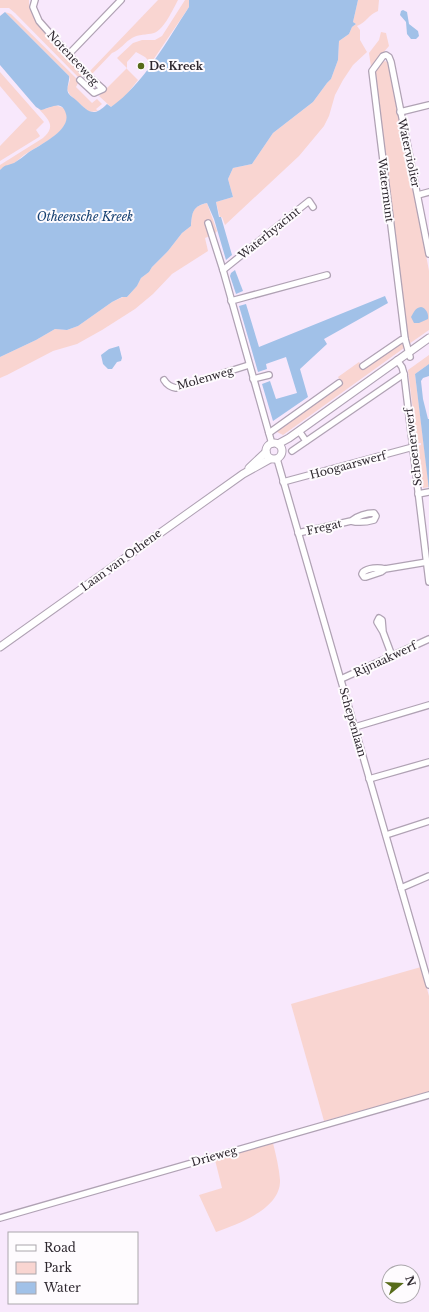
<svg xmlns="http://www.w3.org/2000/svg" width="429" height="1312" font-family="'Libre Baskerville',serif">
<rect width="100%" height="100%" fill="#f8e8fc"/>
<g fill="#f9d5d1">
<polygon points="0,0 29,0 29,4 36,20 81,72 82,76 80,79 15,13 9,8 0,8"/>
<path d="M158,0H178C173,9 164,30 154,33C146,35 139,34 132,38C125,42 120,50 112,53L91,75L90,71Z"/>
<polygon points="185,0 189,0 189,7 151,63 145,57 136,52 127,62 127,69 138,80 123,99 111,107 99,96 127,68 117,58 133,43 142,40 155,40 162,36"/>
<path d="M358,0H379L378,11C369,14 366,23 357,26L360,30V40L367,52L353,65L343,80L335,95L329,116L324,126L299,156L225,225L222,217L220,218L216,202L233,197L228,179L233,168L252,164L273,133L313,102L327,83L331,79L338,60L339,41L349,34L352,27L356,24L353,22Z"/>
<polygon points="5,12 11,14 79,81 76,87 92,103 97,99 102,104 96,109 98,111 89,112 70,95 67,89 70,80 69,76"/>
<polygon points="381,32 386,33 389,46 371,67 369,53 379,40"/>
<polygon points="385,61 390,64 429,271 429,330 409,344 375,71 382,62"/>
<polygon points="0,72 44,122 36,130 40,136 39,137 0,161 0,146 27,118 0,86"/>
<path d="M55,105L64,108C66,112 68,116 67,120C63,135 36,147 24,155C20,158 16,162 12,165H8L0,170V165L43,138C57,126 48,119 38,108C44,111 50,107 55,105Z"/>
<path d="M207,203L217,231L213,236H210L205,238L208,251L172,274L153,294L135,309L102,330L77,344L53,351L7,375L0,378V357L36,340L55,329L67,330L78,326L112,302L123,297H127L137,286L141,278L149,272L152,267L168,251L182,233L191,226C192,211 192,207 207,203Z"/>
<polygon points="401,343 403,345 404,348 283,435 275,431 342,384 338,377 359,362 363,368"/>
<polygon points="429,355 429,364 415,374 429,487 423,488 417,446 421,445 421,443 417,443 408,370"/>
<polygon points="421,967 429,996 429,1092 324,1121 291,1004"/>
<path d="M273,1143C276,1155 279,1168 280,1180C281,1209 238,1224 216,1232L199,1195L222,1188L215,1160Z"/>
</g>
<g fill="#a1c1e8">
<path d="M189,0H358L353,22L356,24L352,27L349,34L339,41L338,60L331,79L327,83L313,102L273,133L252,164L233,168L228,179L233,197L216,202L219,217H221L232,255L226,260L214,219L207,203C193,206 192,212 191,226L182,233L168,251L152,267L149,272L141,278L137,286L127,297H122L112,302L78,326L67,330L55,329L36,340L0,357V170C2,168 5,165 8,165C10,164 12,164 14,163C19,160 24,156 29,152C40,145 71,130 66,114C62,99 51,108 41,110L36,107L0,65V16L5,12L69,76C70,82 65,89 69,94C70,96 74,98 76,100C89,112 93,118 107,104L111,107C143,85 168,39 189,7Z"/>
<polygon points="403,10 407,12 409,24 418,31 419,36 416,39 411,39 407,34 406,22 400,15 401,11"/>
<polygon points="235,270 243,291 236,294 230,276 231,273"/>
<polygon points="385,296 388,303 324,339 327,344 300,369 308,397 273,421 262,384 270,381 276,399 297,393 286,357 266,364 267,369 258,372 239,306 246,304 259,347"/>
<path d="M421,307C426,308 429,314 428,319L419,323H414L411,317C414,312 415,308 421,307Z"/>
<polygon points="119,346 122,358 121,361 117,362 112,369 108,369 103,364 101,355 109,349"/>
<polygon points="429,364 429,376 423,378 421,381 423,399 428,419 429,419 429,490 415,374"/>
</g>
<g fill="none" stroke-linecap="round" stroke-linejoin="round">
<g stroke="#b0a2b4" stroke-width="8">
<g id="minor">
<polyline points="35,0 33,7 39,21 85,73 103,89 94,93 80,80"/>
<polyline points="69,54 121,0"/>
<polyline points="400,112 429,105"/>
<polyline points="418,195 429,192"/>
<polyline points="208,223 223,270 272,444"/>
<polyline points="223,270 309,201 313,207"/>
<polyline points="231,301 327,275"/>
<polyline points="410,357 405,339 372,71 383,56 386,55 389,57 391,62 429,254"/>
<polyline points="397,360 402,367 404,374 429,582"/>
<polyline points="363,366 401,340 405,339"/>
<polyline points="253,379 269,375"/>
<path d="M164,380C167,385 170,387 176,388L249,365"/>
<polyline points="299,431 306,441"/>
<polyline points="269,433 339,383"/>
<polyline points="292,451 404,374"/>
<polyline points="277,459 429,985"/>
<polyline points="283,482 413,447"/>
<polyline points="418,494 429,492"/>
<path d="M298,533L351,521C357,516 367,513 374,513L376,516L374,520C367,522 359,523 351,521"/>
<path d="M385,569L381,572L366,577H364L362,574L363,572C368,568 378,567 385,569L427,562"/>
<polyline points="383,632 377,622 379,618 382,620 383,632 392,656"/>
<polyline points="341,679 429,639"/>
<polyline points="355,727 429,705"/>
<polyline points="369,779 429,762"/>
<polyline points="386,835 429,821"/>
<polyline points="401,888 429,876"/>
<polyline points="0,1218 429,1095"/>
</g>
</g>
<g stroke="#b0a2b4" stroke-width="9">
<g id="tertiary">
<circle cx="274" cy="451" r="8"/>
<polyline points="278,444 289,438 429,338"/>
<polyline points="249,468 266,452"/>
<polyline points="0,647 243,474 270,459"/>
</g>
</g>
<use href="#minor" stroke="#fff" stroke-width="5.5"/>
<use href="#tertiary" stroke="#fff" stroke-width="7"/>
</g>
<circle fill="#576b1a" stroke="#fefbfe" stroke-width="1.5" cx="141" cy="66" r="4"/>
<g text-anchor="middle" stroke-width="4" stroke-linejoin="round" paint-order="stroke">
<g font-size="11" fill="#2d272e" stroke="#fefbfe">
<text transform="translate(73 58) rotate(47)" y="4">Noteneeweg</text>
<text transform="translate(409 153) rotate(78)" y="4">Waterviolier</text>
<text transform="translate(386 190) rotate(83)" y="4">Watermunt</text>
<text transform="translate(269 233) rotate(-39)" y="4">Waterhyacint</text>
<text transform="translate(205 378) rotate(-16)" y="4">Molenweg</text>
<text transform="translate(413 447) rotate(-97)" y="4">Schoenerwerf</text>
<text transform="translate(348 465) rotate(-15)" y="4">Hoogaarswerf</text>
<text transform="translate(324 527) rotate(-13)" y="4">Fregat</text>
<text transform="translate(121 560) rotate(-36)" y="4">Laan van Othene</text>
<text transform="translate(385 659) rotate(-25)" y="4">Rijnaakwerf</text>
<text transform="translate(353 722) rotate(74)" y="4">Schepenlaan</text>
<text transform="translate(214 1156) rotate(-16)" y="4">Drieweg</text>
</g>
<g font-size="11" font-weight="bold" fill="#2d272e" stroke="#fefbfe" text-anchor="start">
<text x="149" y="70">De Kreek</text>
</g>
<g font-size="12" font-style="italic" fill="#164071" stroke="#fefbfe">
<text x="85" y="221">Otheensche Kreek</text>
</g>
</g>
<rect x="8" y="1232" width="130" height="72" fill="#fefbfe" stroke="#aaa6ab"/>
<rect x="16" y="1245" width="20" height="6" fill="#ffffff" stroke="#aaa6ab"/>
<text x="44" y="1252" font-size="12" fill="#2d272e">Road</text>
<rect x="16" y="1262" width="20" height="12" fill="#f9d5d1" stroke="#aaa6ab"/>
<text x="44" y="1272" font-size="12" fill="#2d272e">Park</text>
<rect x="16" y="1282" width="20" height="12" fill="#a1c1e8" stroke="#aaa6ab"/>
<text x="44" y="1292" font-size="12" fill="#2d272e">Water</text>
<g transform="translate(401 1284) rotate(72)"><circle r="19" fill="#fefbfe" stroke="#aaa6ab"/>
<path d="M0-3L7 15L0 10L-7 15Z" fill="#576b1a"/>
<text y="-6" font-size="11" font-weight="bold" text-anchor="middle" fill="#2d272e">N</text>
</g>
</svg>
